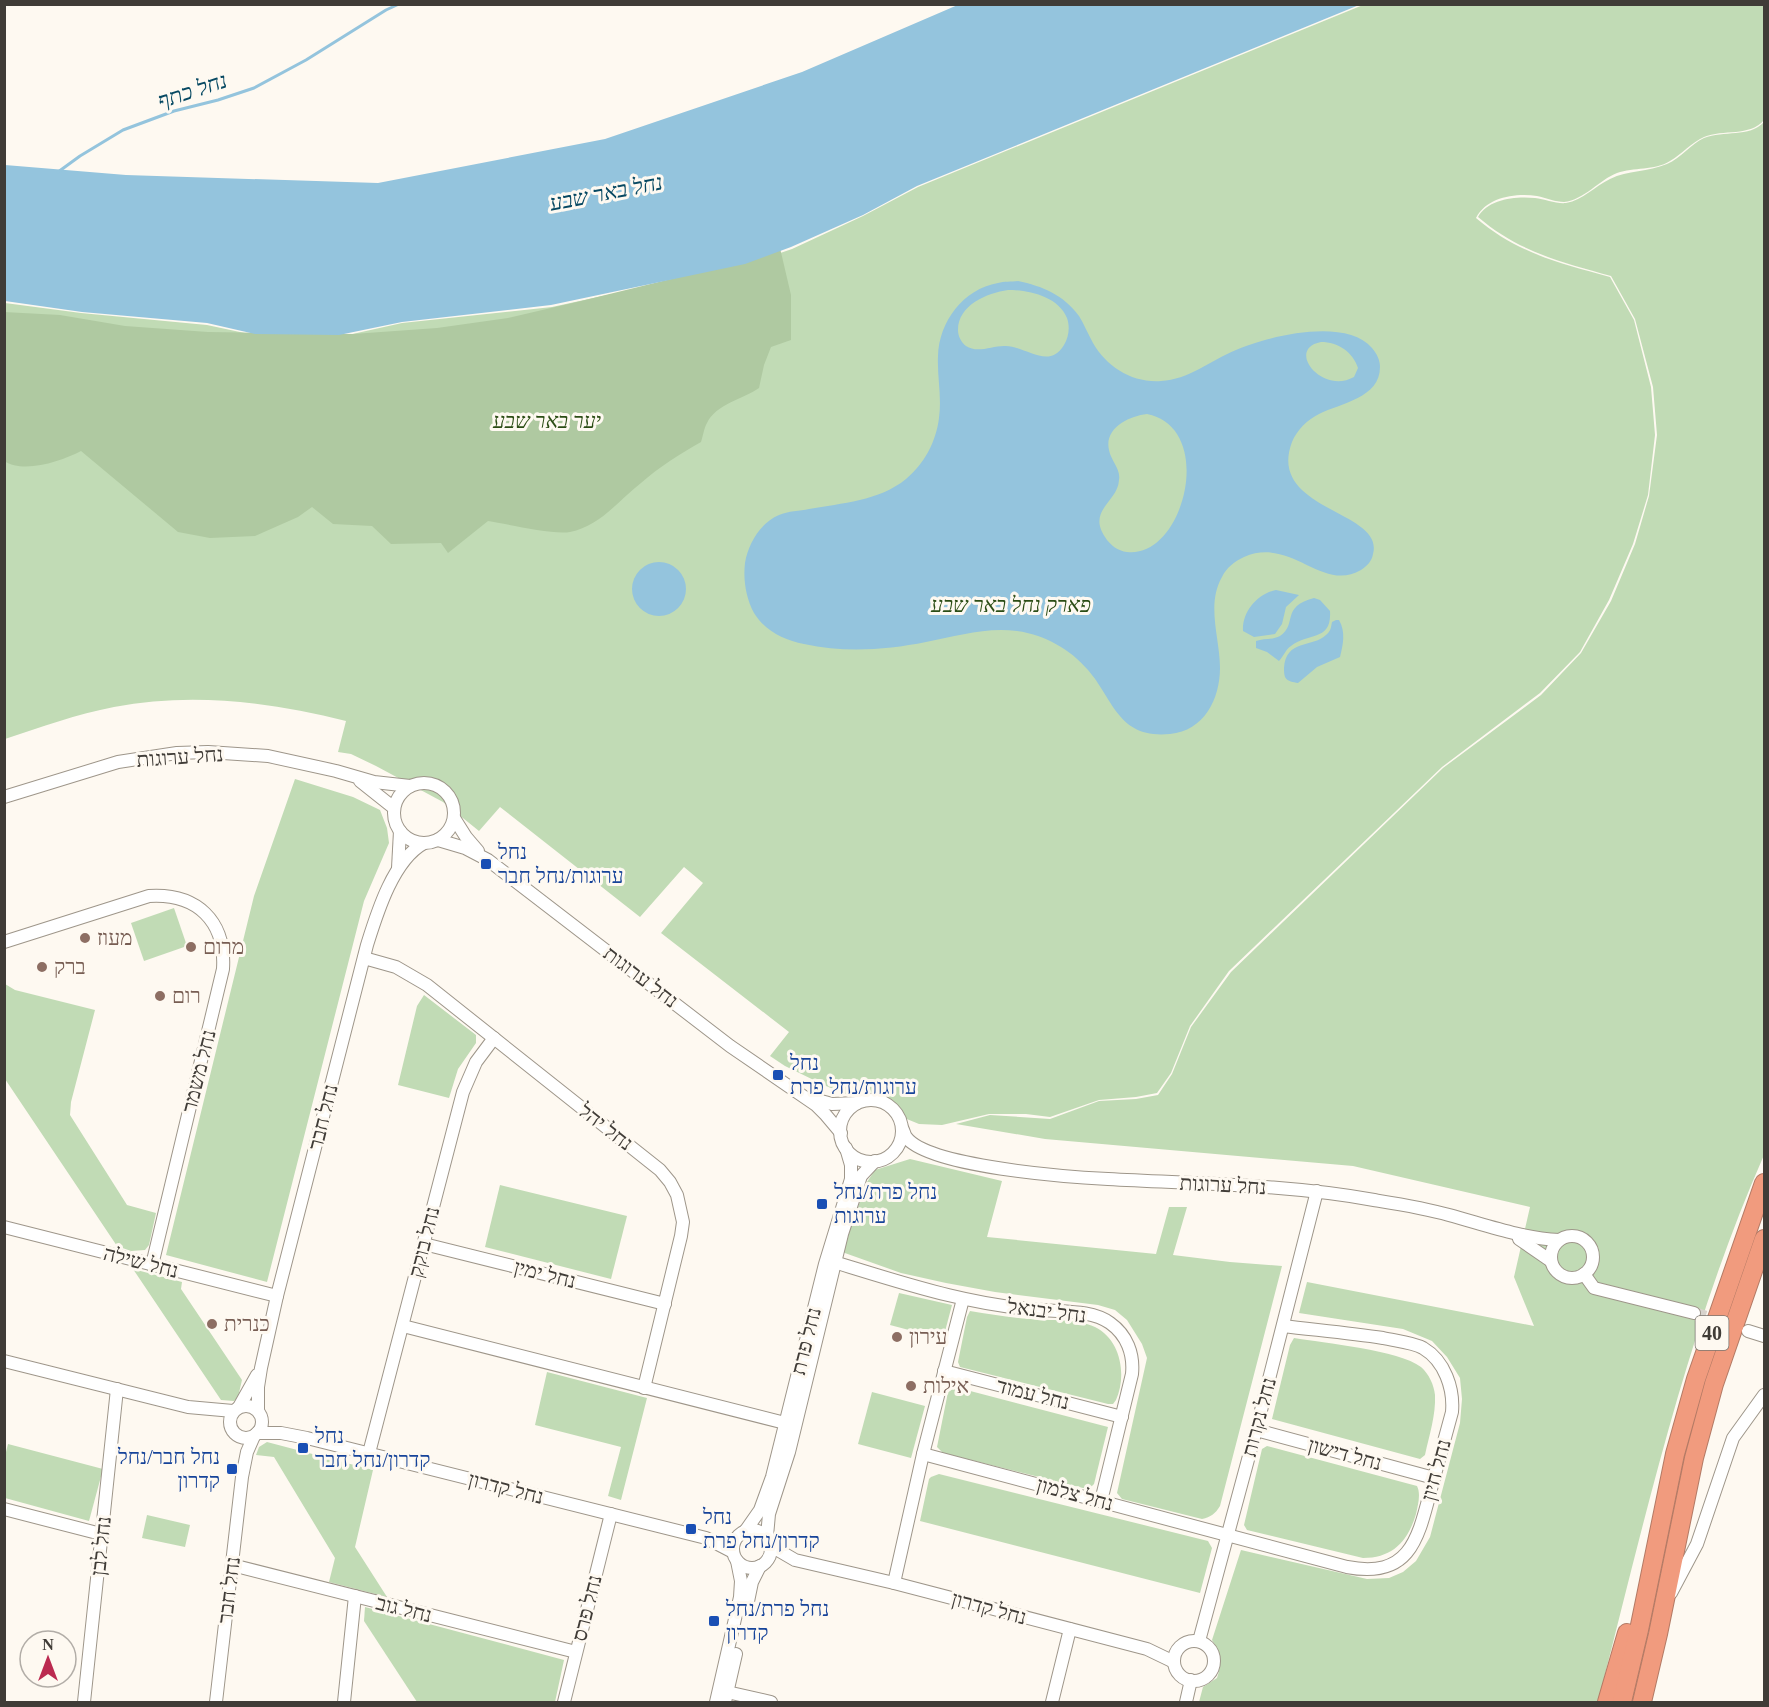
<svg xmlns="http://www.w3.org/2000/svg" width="1769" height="1707" font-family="'Times New Roman',Heebo,serif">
<rect width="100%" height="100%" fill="#fef9f1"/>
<g fill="#c1dbb5">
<path d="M1363,5H1764V120C1750,137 1723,129 1704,137C1692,142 1682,154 1670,161C1654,171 1634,167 1617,173C1599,180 1584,200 1564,202C1556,202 1546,198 1537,196C1515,193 1487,197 1476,218C1517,253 1559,263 1610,277L1634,320L1651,387L1655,435L1648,495L1633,544L1609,600L1580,652L1540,693L1442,767L1229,971L1190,1026L1171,1073L1157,1093L1136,1097L1099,1100L1050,1117L1026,1114H989L942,1125L919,1124L826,1086L785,1066L770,1056L789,1032L661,933L703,883L684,867L640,917L500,807L479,831L443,802L376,766L351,754L338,752L346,721C270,702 192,692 114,707C77,714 41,727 5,739V303L81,313L207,325L254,335L339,337L402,323L552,307L745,265L792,249L863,216L918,187Z"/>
<path d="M1764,122V1155C1687,1330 1645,1518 1598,1702H1199L1203,1687L1217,1678C1222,1663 1221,1653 1212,1640L1241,1550L1367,1579L1389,1578L1403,1572L1416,1561L1430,1537L1460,1423L1462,1399L1460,1378L1447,1357L1432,1341L1403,1329L1299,1313L1307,1282L1534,1326L1514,1277L1530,1207L1353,1166L1045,1139L956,1124L990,1115L1050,1119L1099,1101L1136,1099L1158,1095L1172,1074L1191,1027L1231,972L1443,768L1541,695L1581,653L1611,601L1635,544L1649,496L1657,435L1653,387L1635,319L1611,276C1561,262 1519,252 1478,217C1488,199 1515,196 1535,198C1545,199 1556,204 1566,203C1583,200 1595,186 1610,179C1628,170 1648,172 1667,164C1681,158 1691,144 1704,138C1724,130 1749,138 1764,122Z"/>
<polygon points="295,779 353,797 380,810 387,828 389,843 364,901 267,1282 166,1255 254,896"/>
<polygon points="174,908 187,946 144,961 131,923"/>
<polygon points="5,984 15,990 95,1010 71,1102 70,1115 127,1205 156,1213 149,1245 145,1250 131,1251 117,1246 5,1079"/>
<polygon points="424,995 476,1035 476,1043 458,1069 449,1098 398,1085 417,1006"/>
<path d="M910,1159L1002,1181L987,1237L1156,1254L1169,1207H1187L1173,1255L1230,1262L1282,1266L1220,1506C1215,1514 1211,1517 1202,1519L1122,1499L1117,1493L1147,1358L1142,1344L1127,1320L1115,1310L1098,1305L995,1292L946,1283L901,1273L842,1252L867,1182L875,1170Z"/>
<polygon points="500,1185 627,1216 611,1279 485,1247"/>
<polygon points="133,1269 182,1282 181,1289 242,1380 238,1397 234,1401 221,1400"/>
<polygon points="899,1293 952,1305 943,1339 890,1325"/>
<path d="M970,1311C990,1314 1010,1318 1030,1319C1050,1321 1076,1318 1095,1327C1121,1340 1127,1375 1116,1400L1113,1404H1108L960,1367L958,1362L967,1317Z"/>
<path d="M1294,1338C1324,1343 1399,1350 1421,1367C1429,1374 1434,1385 1435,1395C1436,1415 1429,1436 1425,1455L1420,1459L1272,1419L1290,1345Z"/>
<polygon points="547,1372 647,1398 621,1500 608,1496 621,1447 535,1425"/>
<polygon points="955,1387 1108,1427 1094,1484 1091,1487 1083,1488 943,1453 937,1447 948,1392"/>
<polygon points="872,1392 925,1406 911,1458 858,1444"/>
<polygon points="267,1442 373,1470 355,1547 387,1597 329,1582 335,1558 274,1457 256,1455 259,1447"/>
<polygon points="8,1444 103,1469 89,1521 5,1498 5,1456"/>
<path d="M1267,1446L1417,1486C1421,1494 1418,1505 1416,1514C1408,1541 1393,1558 1363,1558L1247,1530L1244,1525L1262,1449Z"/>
<polygon points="939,1474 1208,1541 1212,1548 1200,1593 920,1521 929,1479 931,1477"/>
<polygon points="147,1515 190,1525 185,1547 142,1538"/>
<polygon points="365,1607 564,1660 555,1702 417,1702 364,1621"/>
</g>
<path fill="#afc9a1" d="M780,248L791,295V340L771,347L764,365L759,388C743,399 716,404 707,423C704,428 703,436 701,442C680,454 659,467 641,483C618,501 600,526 570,532C553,535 507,524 488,521L448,553L441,543L391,544L372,526L333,524L312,507L298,517L255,536L210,538L178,532L81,451C62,461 24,474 4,461V312L60,315L125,326L208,332L353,334L437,328L508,318L581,301L724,266Z"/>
<g fill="#94c4dd" fill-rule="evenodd">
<polygon points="960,4 1359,5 917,186 863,215 791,247 745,264 551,305 402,322 339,335 255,334 207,323 82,312 5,301 5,165 126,175 378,183 605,139 802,72"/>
<path d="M1018,281C1042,286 1064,295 1079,316C1084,324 1088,334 1093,343C1107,367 1132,383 1161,381C1188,380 1211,360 1236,350C1268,336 1346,317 1372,348C1377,354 1380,360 1380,367C1380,398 1341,403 1319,414C1307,420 1297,430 1292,442C1266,511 1385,510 1373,554C1372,561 1367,566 1361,570C1322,593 1291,536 1244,557C1235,561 1226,568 1222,577C1206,605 1220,638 1220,668C1220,699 1204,731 1170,734C1118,739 1114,700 1088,670C1070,649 1045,635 1017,631C986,627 957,636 926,642C886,650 845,653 804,644C784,640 765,631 754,613C746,598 743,580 745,563C748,544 760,523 779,515C788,511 800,511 809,509C842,503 879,501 906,479C924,464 936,442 939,418C942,397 937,377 938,356C939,322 963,289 998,283C1004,281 1011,282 1018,281ZM1008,290C1028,290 1058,296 1067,318C1070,327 1069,336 1064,345C1049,370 1027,347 1006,346C993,345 978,354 966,346C961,342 958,336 958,330C958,305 987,293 1008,290ZM1321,342C1338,342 1353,352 1358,368L1354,377C1322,395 1285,349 1321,342ZM1147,414C1217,428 1184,559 1127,552C1118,551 1110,545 1105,537C1087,510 1118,502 1119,480C1121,469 1111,461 1109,450C1104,428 1129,416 1147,414Z"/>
<circle cx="659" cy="589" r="27"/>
<path d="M1276,590L1299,595L1286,607L1282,624L1275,634L1254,637L1243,631C1242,612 1257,594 1276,590Z"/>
<path d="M1314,598L1320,600L1330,611C1332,642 1308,632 1291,646C1285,650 1284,656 1279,661L1267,652L1256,648V641C1264,638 1273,640 1280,636C1298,624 1280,607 1314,598Z"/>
<path d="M1336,620H1339C1346,632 1343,645 1340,657L1317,667L1298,683C1293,682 1288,682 1285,677C1284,674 1284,671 1284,668C1286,639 1312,648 1326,635C1331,631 1331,627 1332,622Z"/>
</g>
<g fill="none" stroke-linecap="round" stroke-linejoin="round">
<polyline stroke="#94c4dd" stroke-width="3" points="58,172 80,156 123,130 174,111 218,100 254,88 306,60 386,10 399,4"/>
<polyline stroke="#d8d3cc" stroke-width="12" stroke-dasharray="12 6" stroke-linecap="butt" points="1694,1313 1721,1322"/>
<g stroke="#9e968a" stroke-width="14">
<g id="minor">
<polyline points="360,781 394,808"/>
<circle cx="424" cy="813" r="30"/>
<polyline points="4,797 118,762 177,753 208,752 268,756 336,771 374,782 410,786"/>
<polyline points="454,818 466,837 478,851"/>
<polyline points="438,840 465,848 488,860 730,1046 816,1105 825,1114 841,1133"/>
<polyline points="398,868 400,831"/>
<path d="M4,942L149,896C197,893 226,921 223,969L152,1265"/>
<polyline points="364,958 396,967 427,985 660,1170 670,1182 677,1195 683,1222 681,1236 644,1388"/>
<polyline points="810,1098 832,1104 857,1103"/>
<circle cx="871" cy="1131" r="31"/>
<path d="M902,1128C904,1131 904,1134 906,1137C928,1167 1069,1177 1108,1179C1196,1184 1286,1184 1374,1200C1399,1204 1425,1208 1449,1215C1486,1225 1521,1238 1559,1240"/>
<polyline points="4,1227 277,1296"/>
<circle cx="1572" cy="1257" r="21"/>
<polyline points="1519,1239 1551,1261"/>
<polyline points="424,1244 665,1304"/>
<path d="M834,1262C903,1283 971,1306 1043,1310C1064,1312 1092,1310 1110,1323C1127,1335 1134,1354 1132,1374L1101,1501"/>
<polyline points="1584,1274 1594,1288 1694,1313"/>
<polyline points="403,1326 785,1423"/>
<polyline points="1748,1331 1764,1336"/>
<polyline points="4,1361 188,1407 233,1411"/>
<polyline points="944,1371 1122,1417"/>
<circle cx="246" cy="1422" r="16"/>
<polyline points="239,1407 257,1375"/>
<path d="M258,1410V1387L261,1368L277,1296L367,945C377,913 393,860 424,843"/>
<polyline points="1256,1430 1434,1478"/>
<polyline points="257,1433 281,1433 307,1438 706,1538 733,1552"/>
<polyline points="369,1453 463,1092 476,1062 494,1038"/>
<path d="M923,1454L1347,1567C1410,1579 1418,1539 1431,1489C1438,1463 1445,1438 1452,1412C1454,1389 1445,1361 1423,1348C1412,1342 1396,1341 1383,1338C1350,1333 1316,1330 1283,1326"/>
<polyline points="4,1509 101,1534"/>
<circle cx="752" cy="1549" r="19"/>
<polyline points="746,1530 760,1510 772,1477 825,1264 851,1179 851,1165 846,1148"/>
<polyline points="767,1536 769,1514 789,1452 842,1234 861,1176 875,1161"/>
<polyline points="771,1546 795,1560 894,1583 1147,1649 1174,1662"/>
<polyline points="232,1565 576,1652"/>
<polyline points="894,1583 923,1454 963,1299"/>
<polyline points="1671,1593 1697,1544 1733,1438 1764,1395"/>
<polyline points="746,1611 752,1582 760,1566"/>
<circle cx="1194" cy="1661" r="20"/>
<polyline points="1199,1641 1256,1430 1317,1191"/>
<polyline points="727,1692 771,1702"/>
<polyline points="84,1702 117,1389"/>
<polyline points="216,1702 242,1477 247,1452 254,1436"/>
<polyline points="344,1702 355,1596"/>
<polyline points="564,1702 611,1514"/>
<polyline points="716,1702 740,1597 741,1581 737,1561"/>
<polyline points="725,1702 736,1654"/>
<polyline points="1052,1702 1070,1629"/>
<polyline points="1186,1702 1191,1680"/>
</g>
</g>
<g stroke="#b37a65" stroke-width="20">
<g id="highway">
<polyline points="1607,1702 1627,1633"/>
<polyline points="1622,1702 1639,1630 1675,1454 1696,1379 1764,1183"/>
<polyline points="1642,1702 1658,1634 1694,1458 1714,1384 1764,1239"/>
</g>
</g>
<use href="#minor" stroke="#fff" stroke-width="12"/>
<use href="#highway" stroke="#f19b7e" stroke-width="18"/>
</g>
<g fill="#1a4fb4" stroke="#fef9f1" stroke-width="2">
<rect x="480" y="858" width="12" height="12" rx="3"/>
<rect x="772" y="1069" width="12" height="12" rx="3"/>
<rect x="816" y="1198" width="12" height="12" rx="3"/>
<rect x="297" y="1442" width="12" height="12" rx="3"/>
<rect x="226" y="1463" width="12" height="12" rx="3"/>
<rect x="685" y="1523" width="12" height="12" rx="3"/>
<rect x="708" y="1615" width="12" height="12" rx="3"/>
</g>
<g fill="#8d6e63" stroke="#fef9f1" stroke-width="2">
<circle cx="85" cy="938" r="6"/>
<circle cx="191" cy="947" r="6"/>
<circle cx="42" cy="967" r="6"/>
<circle cx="160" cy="996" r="6"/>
<circle cx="212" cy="1324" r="6"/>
<circle cx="897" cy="1337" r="6"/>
<circle cx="911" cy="1386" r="6"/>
</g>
<g text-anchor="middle" stroke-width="6" stroke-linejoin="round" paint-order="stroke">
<rect fill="#fef9f1" stroke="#79756f" stroke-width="1.5" x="1695.5" y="1316" width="33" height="34" rx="4.5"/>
<g font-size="20" font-weight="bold" fill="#403c37">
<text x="1712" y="1340">40</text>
</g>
<g font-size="21" font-style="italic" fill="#2b4d15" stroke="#fef9f1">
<text x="547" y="428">יער באר שבע</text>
<text x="1011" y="612">פארק נחל באר שבע</text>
</g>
<g font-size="21" fill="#403c37" stroke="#fef9f1">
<text transform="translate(180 757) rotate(-4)" y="7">נחל ערוגות</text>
<text transform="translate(641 977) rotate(37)" y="7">נחל ערוגות</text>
<text transform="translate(199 1071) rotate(-76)" y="7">נחל משמר</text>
<text transform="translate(323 1117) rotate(-76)" y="7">נחל חבר</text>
<text transform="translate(606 1127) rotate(38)" y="7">נחל יהל</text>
<text transform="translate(1223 1185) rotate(3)" y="7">נחל ערוגות</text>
<text transform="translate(424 1242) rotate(-76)" y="7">נחל בוקק</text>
<text transform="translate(141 1262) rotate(14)" y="7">נחל שילה</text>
<text transform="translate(545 1274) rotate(14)" y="7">נחל ימין</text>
<text transform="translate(1047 1311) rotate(7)" y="7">נחל יבנאל</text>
<text transform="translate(806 1341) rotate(-76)" y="7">נחל פרת</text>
<text transform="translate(1033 1394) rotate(14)" y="7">נחל עמוד</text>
<text transform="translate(1259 1417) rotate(-75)" y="7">נחל נקרות</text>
<text transform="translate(1345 1454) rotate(15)" y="7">נחל דישון</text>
<text transform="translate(1436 1470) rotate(-75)" y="7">נחל חיון</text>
<text transform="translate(506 1488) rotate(14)" y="7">נחל קדרון</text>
<text transform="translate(1075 1494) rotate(15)" y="7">נחל צלמון</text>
<text transform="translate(101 1546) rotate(-84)" y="7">נחל לבן</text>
<text transform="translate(229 1590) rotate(-83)" y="7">נחל חבר</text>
<text transform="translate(587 1608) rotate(-76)" y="7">נחל פרס</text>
<text transform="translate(989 1608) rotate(15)" y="7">נחל קדרון</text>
<text transform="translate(404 1609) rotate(14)" y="7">נחל גוב</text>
</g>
<g font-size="21" fill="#164399" stroke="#fef9f1" text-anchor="start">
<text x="498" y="859">נחל<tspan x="498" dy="24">ערוגות/נחל חבר</tspan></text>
<text x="790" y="1070">נחל<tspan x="790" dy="24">ערוגות/נחל פרת</tspan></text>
<text x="834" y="1199">נחל פרת/נחל<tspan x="834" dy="24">ערוגות</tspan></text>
<text x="315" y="1443">נחל<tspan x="315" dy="24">קדרון/נחל חבר</tspan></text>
<text x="220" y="1464" text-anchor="end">נחל חבר/נחל<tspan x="220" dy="24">קדרון</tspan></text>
<text x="703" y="1524">נחל<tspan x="703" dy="24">קדרון/נחל פרת</tspan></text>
<text x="726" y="1616">נחל פרת/נחל<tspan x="726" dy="24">קדרון</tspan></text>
</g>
<g font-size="21" fill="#785e54" stroke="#fef9f1" text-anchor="start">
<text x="97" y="945">מעוז</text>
<text x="203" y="954">מרום</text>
<text x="54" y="974">ברק</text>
<text x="172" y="1003">רום</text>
<text x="224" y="1331">כנרית</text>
<text x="909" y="1344">עירון</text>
<text x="923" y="1393">אילות</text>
</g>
<g font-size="22" font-style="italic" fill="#064862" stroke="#fef9f1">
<text transform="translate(192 90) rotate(-18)" y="8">נחל כתף</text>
<text transform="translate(606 192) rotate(-11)" y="8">נחל באר שבע</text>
</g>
</g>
<rect width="1769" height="1707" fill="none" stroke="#403c37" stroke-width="12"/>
<g transform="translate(48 1659)"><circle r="28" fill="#fef9f1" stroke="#b2ada7" stroke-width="1.5"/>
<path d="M0-4.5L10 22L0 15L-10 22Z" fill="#bb2a50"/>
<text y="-9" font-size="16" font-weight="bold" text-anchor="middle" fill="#403c37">N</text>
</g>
</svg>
